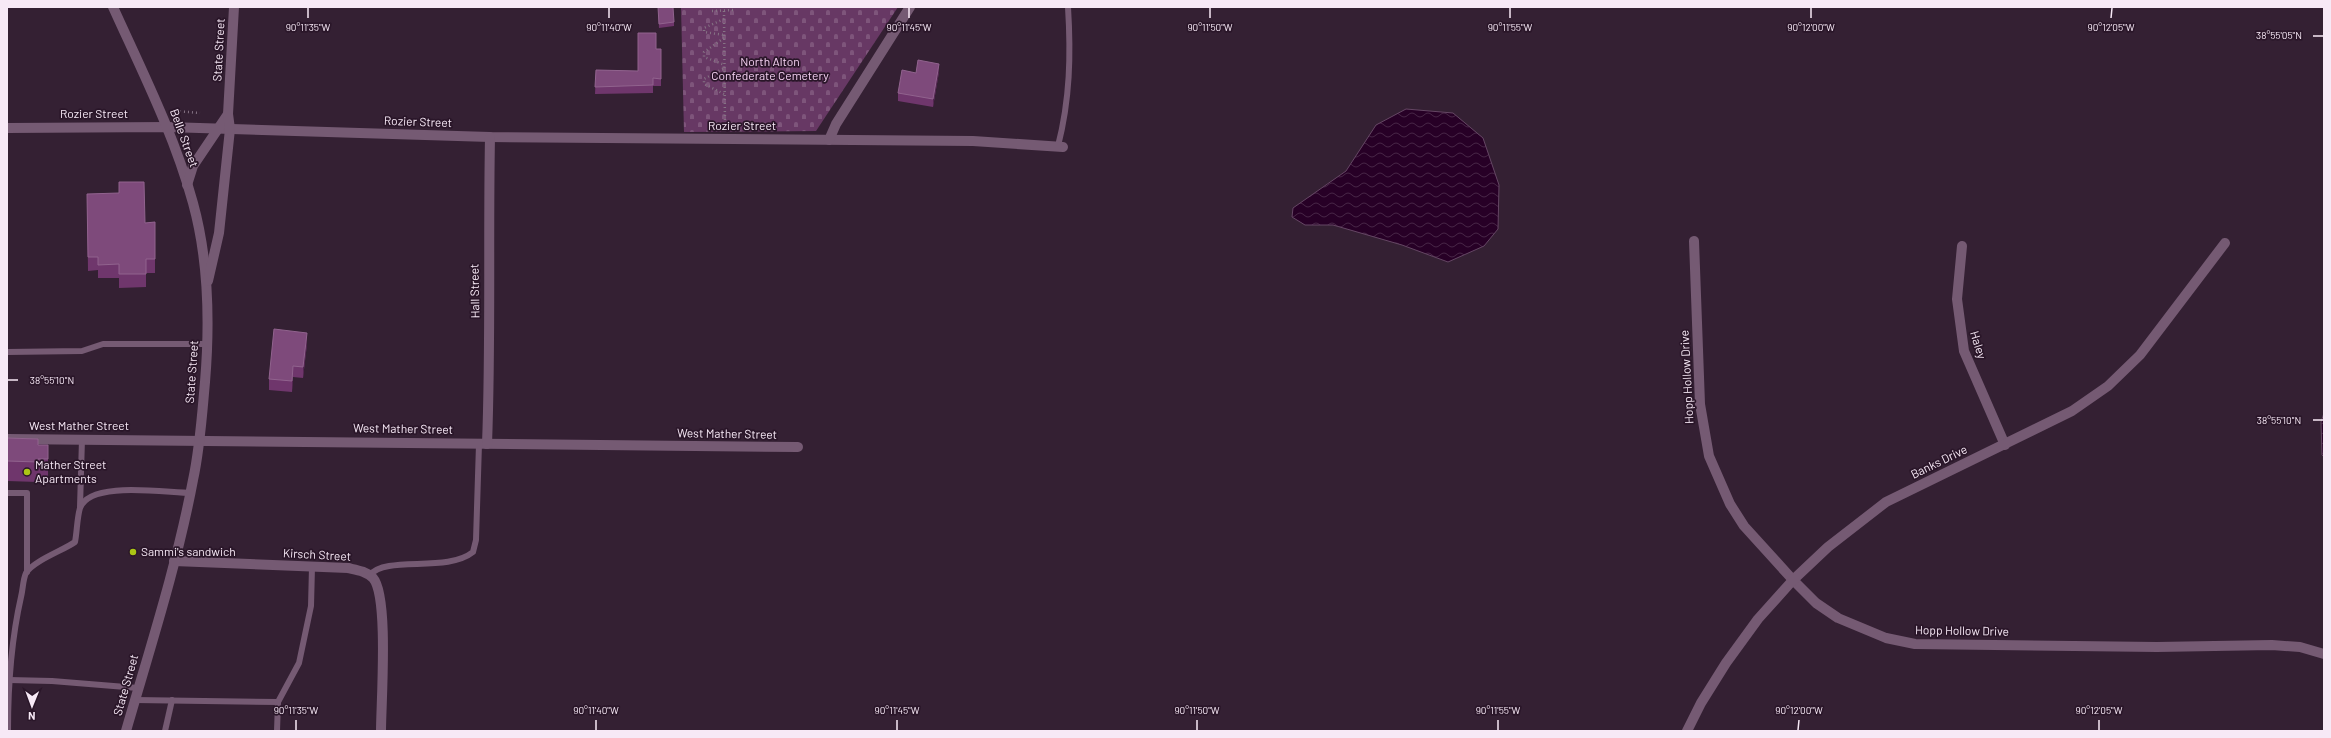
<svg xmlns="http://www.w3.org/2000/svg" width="2331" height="738" font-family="Barlow,sans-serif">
<defs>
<pattern id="cemetery-stones" width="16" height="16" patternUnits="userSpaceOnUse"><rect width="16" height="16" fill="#673864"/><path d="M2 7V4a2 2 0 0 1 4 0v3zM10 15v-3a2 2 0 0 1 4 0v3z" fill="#7e557b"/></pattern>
<pattern id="water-waves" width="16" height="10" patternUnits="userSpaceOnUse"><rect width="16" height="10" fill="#270026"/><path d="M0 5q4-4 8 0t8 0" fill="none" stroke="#472546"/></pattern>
</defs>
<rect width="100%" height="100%" fill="#342033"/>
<polygon fill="url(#cemetery-stones)" points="681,7 898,7 816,131 684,132"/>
<g fill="url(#water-waves)" stroke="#654664">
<polygon points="1406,109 1453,113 1483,138 1499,185 1498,229 1484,246 1448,262 1402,245 1333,225 1305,225 1292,217 1293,208 1346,171 1376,125"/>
<polygon points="2324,413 2324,457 2322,455 2321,422"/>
</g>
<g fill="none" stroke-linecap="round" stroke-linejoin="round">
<g stroke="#857384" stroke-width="2.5" stroke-dasharray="1 3" stroke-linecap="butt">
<polyline points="712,7 712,11 734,10 734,7"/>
<polyline points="724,11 725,127"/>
<polyline points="724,19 704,28 704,32 724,35"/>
<polyline points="724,38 704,52 704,57 725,65"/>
<polyline points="724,94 704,84 704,79 724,68"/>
<polyline points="176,111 200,113"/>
</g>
<g stroke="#755a73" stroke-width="6">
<path d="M1058,146C1070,99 1071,55 1068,7"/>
<polyline points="7,352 82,351 103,344 207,344"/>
<polyline points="7,493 27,493 27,572"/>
<polyline points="80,507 82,439"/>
<path d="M370,575C386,555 447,573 473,552L476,540L479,444"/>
<polyline points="9,680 52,681 138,688"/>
<polyline points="135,700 278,702 277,731"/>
<polyline points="278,702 299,663 311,606 312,567"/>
<path d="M8,731C8,686 11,641 21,597C23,589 23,579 26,573C33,561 64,550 75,542C77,532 77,518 80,508C90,480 166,493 191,493"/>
<polyline points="165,731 172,700"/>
</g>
<g stroke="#755a73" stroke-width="10">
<polyline points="7,128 167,127 490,137 973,141 1063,147"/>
<polyline points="829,140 836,124 910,7"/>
<polyline points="1694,241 1700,404 1709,456 1730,504 1744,526 1793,580 1816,603 1838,618 1886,638 1915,644 2157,647 2272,645 2300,647 2324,654"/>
<polyline points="1962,246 1957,299 1964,351 2005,445"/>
<polyline points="7,439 798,447"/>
<path d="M487,444C491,342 488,239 490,137"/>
<path d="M174,561L348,568C357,570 366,571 373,578C389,596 381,703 381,731"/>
<polyline points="1687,731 1701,703 1726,663 1758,619 1793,580 1828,547 1886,502 2072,411 2108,386 2140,355 2225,243"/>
</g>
<g stroke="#755a73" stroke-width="10">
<path d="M113,7C142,71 174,134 193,203C209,261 210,322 205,382C202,415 200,448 193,480C177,565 150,648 126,731"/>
<polyline points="187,185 193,166 228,114"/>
<polyline points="208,281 219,233 230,129 228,114 234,7"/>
</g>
</g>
<g fill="#6f366c">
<polygon points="658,7 674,22 674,26 659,28"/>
<polygon points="656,49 661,49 661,86 653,86 653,93 595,94 596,70 638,71"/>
<polygon points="939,72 933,107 898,101 898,93 916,73"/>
<polygon points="87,194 145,223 155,222 155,273 146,273 146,287 119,288 119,278 98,278 98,270 88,271"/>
<polygon points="307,344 303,378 293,377 292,392 269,390 269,379"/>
<polygon points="7,438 38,445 48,445 48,479 38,479 38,482 7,481"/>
</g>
<g fill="#51254f">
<polygon points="939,64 939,72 933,107 933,99"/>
<polygon points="307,333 307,344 303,378 303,367"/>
<polygon points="293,366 293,377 292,392 292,381"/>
</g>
<g fill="#7e4a7b" stroke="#91638e">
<polygon points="658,7 673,7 674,22 659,24"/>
<polygon points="638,33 656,33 656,49 661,49 661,79 653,78 653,85 595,87 596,70 638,71"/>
<polygon points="918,60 939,64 933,99 898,93 902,70 916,73"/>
<polygon points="119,182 144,182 145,223 155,222 155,259 146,259 146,274 119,274 119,264 98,265 98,257 88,257 87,194 119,193"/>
<polygon points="274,329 307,333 303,367 293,366 292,381 269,379"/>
<polygon points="7,438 38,439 38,445 48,445 48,459 38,459 38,462 7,461"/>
</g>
<path fill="none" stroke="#f7e9f6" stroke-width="1.5" d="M308,18V8M609,18V8M909,18V8M1210,18V8M1510,18V8M1811,18V8M2111,18L2112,8M2313,36H2323M8,380H18M2313,420H2323M296,730V720M596,730V720M897,730V720M1197,730V720M1498,730V720M1798,730L1799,720M2099,730V720"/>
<g fill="#abc615" stroke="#2a1629" stroke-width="1.5">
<circle cx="27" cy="472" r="4"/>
<circle cx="133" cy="552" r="4"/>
</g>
<g text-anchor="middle" stroke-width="3.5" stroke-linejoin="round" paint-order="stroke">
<g font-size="12" fill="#f7e9f6" stroke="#2a1629">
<text transform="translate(219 50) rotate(-87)" y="4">State Street</text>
<text x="94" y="118">Rozier Street</text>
<text transform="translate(418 122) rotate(2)" y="4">Rozier Street</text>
<text x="742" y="130">Rozier Street</text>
<text transform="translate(184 138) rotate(70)" y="4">Belle Street</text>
<text transform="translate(475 291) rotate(-91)" y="4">Hall Street</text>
<text transform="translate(1978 345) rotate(73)" y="4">Haley</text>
<text transform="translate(192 372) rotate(-86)" y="4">State Street</text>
<text transform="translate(1687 377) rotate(-93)" y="4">Hopp Hollow Drive</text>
<text x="79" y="430">West Mather Street</text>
<text transform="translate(403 429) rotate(1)" y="4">West Mather Street</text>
<text transform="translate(727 434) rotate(1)" y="4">West Mather Street</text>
<text transform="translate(1939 462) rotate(-26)" y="4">Banks Drive</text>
<text transform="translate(317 555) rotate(3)" y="4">Kirsch Street</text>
<text transform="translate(1962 631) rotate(1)" y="4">Hopp Hollow Drive</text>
<text transform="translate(126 685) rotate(-74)" y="4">State Street</text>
</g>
<g font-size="12" fill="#f5d1f2" stroke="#2a1629">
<text x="770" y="66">North Alton<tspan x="770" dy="14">Confederate Cemetery</tspan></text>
</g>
<g font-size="12" fill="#f7e9f6" stroke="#2a1629" text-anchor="start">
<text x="35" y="469">Mather Street<tspan x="35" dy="14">Apartments</tspan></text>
<text x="141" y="556">Sammi's sandwich</text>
</g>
</g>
<g font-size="10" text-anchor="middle" fill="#f7e9f6" stroke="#2a1629" stroke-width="3.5" stroke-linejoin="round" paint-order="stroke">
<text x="308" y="31">90°11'35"W</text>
<text x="609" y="31">90°11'40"W</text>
<text x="909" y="31">90°11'45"W</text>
<text x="1210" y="31">90°11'50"W</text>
<text x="1510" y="31">90°11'55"W</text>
<text x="1811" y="31">90°12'00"W</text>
<text x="2111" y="31">90°12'05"W</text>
<text x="2279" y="39">38°55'05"N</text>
<text x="52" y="384">38°55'10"N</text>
<text x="2279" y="424">38°55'10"N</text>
<text x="296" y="714">90°11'35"W</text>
<text x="596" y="714">90°11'40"W</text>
<text x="897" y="714">90°11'45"W</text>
<text x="1197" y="714">90°11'50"W</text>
<text x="1498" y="714">90°11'55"W</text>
<text x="1799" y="714">90°12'00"W</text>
<text x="2099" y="714">90°12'05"W</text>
</g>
<rect width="2331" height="738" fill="none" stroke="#f7e9f6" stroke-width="16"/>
<g transform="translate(32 706) rotate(181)" stroke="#2a1629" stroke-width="3" paint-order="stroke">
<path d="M0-3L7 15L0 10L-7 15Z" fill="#f7e9f6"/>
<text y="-6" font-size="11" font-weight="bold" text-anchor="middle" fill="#f7e9f6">N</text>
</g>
</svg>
